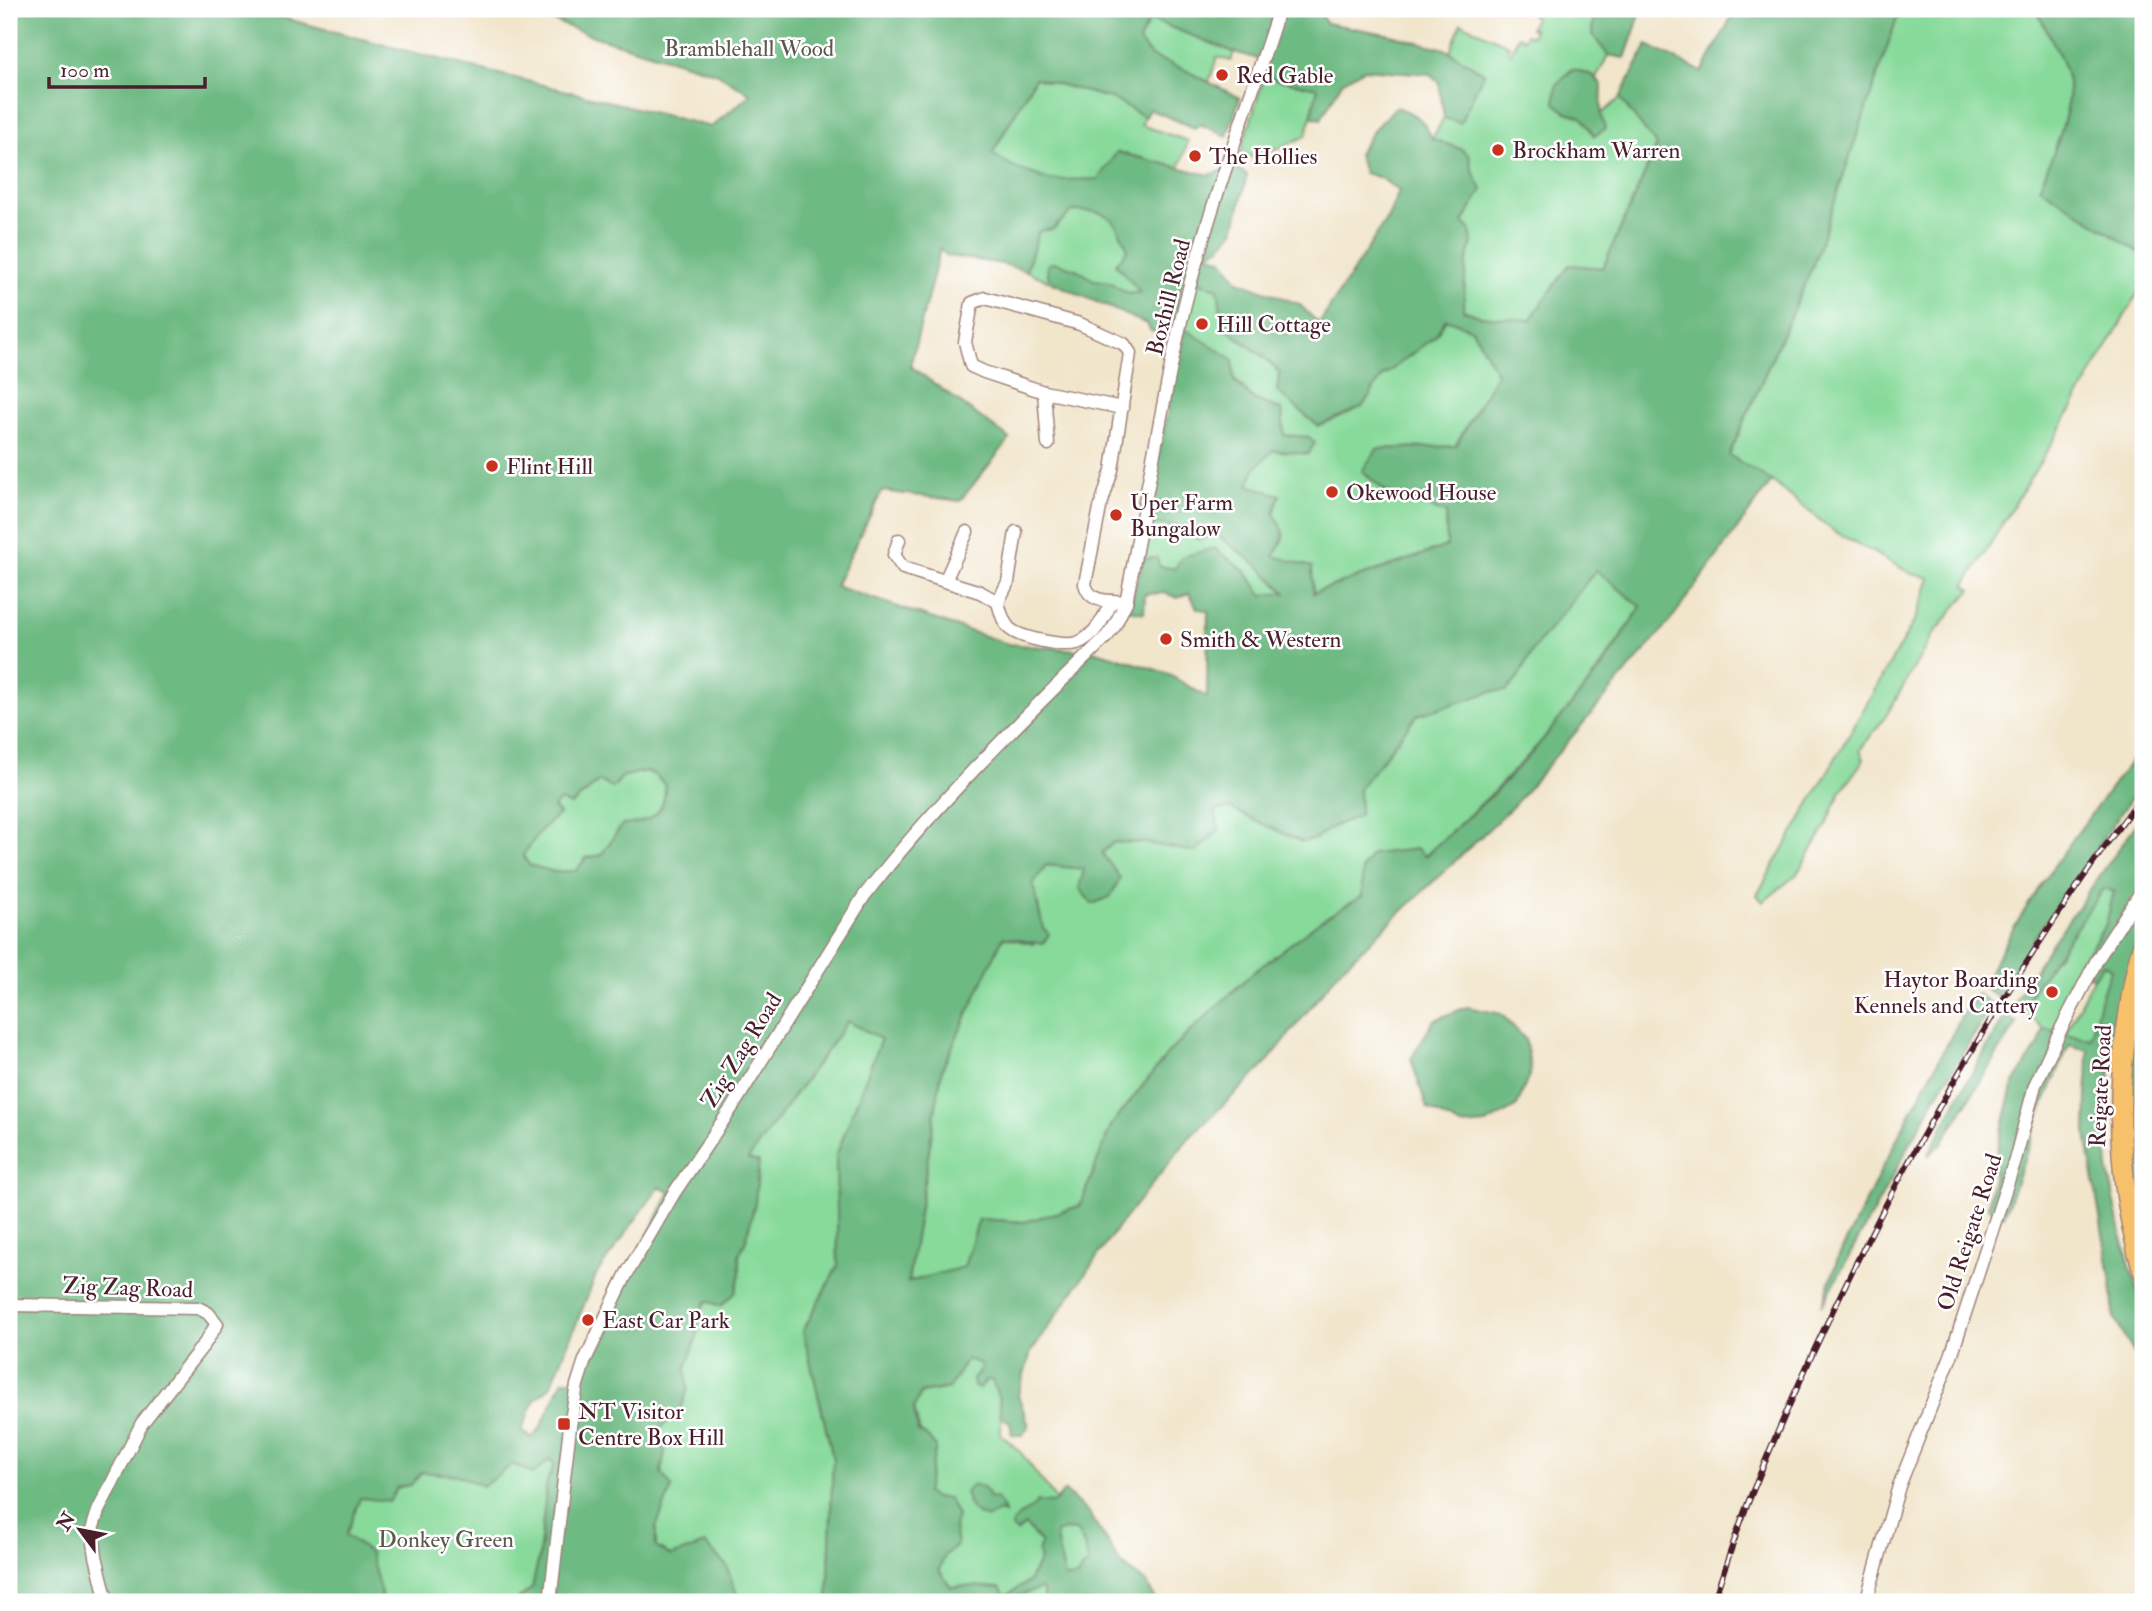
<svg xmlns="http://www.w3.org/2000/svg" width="2152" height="1611" font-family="'IM FELL Double Pica',serif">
<rect width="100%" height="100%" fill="#fff"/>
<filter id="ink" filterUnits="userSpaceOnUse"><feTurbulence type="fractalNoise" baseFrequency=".0143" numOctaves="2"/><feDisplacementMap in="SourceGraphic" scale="14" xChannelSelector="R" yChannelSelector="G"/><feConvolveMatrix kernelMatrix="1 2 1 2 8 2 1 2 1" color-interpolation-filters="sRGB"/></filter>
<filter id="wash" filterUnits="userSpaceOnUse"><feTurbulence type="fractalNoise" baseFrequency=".00686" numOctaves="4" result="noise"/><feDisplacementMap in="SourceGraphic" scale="28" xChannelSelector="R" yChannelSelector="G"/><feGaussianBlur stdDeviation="1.57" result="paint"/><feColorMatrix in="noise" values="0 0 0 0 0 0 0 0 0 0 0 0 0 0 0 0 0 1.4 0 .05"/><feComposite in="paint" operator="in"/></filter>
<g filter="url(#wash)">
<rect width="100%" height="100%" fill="#f1e5ca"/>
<g fill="#88da9b" stroke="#697c63" stroke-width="2">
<path d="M1533,9H1594L1592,34L1608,55L1596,79L1592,75L1572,69L1556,85L1566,112C1595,121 1598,118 1620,98L1657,146L1603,268L1569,265L1531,320L1479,316L1463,310L1466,265L1472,242L1463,222L1481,190L1472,170L1469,155L1432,139L1444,118L1460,122L1484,73L1450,52L1461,23L1509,45L1507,51L1511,53L1518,36L1524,39L1526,34L1531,36L1534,30L1530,28L1535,17L1531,15Z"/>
<path d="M1900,9H2036C2046,30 2065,60 2068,83C2071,119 2052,155 2040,187L2143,255V284L2055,438L1965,585L1972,590L1960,602L1932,636L1886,716L1860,750L1864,759L1840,793L1826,826L1797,874L1763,902L1757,895L1916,618L1930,578L1912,574L1832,530L1772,481L1729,456L1813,265Z"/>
<polygon points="1150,19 1234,52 1231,61 1217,57 1209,82 1151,56 1138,41"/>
<polygon points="1264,77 1319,88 1306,136 1255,159 1241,152"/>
<polygon points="1035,78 1113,99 1145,117 1141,125 1188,141 1179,169 1117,152 1098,180 1049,180 1014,167 992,154"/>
<path d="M1072,211C1080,211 1092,209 1099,212C1128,222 1133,266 1140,292L1129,294L1109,282L1094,280L1076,269L1048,274L1051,282L1026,271L1039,231L1053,229Z"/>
<polygon points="1196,282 1219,288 1220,307 1234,335 1264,357 1280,373 1277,391 1362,407 1382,377 1435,336 1446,319 1472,329 1497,373 1455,446 1377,449 1386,492 1446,513 1447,546 1312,593 1273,556 1282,542 1248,486 1255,468 1273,450 1308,454 1309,437 1284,435 1282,410 1254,399 1185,329"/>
<polygon points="1150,524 1178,526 1199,540 1216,534 1261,568 1286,594 1262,595 1245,571 1175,569 1159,566 1156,558 1143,559"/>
<path d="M1596,570L1641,607C1617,642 1595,678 1567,711C1524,764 1475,810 1425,856L1416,849L1372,855L1362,869V896L1320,921L1249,976L1170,1051L1111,1126L1080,1206L1024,1222L979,1219L964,1267L908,1282L942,1069L1003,937L1033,944L1043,928L1033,884L1046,865L1084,869L1114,842L1145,843L1196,852L1214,810L1229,808L1302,842L1315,839L1332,827L1360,815L1359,789L1417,715L1494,691H1506L1517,680L1533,650Z"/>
<path d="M646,771L655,775L665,784C666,815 649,823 622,826L601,855L586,858L576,871L554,872L529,865L522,855L542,829L559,814L553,807L560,801L584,795L599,781Z"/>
<polygon points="2103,889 2115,891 2106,924 2078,967 2085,972 2054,1031 2044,1028 2022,1011 2035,987"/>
<polygon points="2103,964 2111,969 2101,996 2091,1038 2065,1034 2093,978"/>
<polygon points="848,1021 881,1039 836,1156 838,1265 803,1331 833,1458 828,1602 740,1602 656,1547 656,1527 672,1487 661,1473 655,1439 659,1429 680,1410 688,1390 685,1369 698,1333 698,1314 707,1301 721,1306 735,1293 740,1274 739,1255 746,1240 759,1162 748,1159"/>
<path d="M966,1359L982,1363C999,1389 1002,1403 1001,1434L1021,1453L1056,1500L1053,1503L1037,1502L1033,1510L1020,1515L1025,1524L1041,1543L1038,1553L1040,1560L1028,1582L1006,1596L971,1586L951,1587L939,1570L945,1555L957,1545L954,1527L957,1515L926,1493L930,1472L914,1408L921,1393L949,1388Z"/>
<polygon points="550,1459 555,1464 547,1482 539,1557 532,1588 515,1602 377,1602 382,1597 346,1535 360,1498 411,1484 422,1472 458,1475 483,1486 513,1463"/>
<path d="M1065,1530L1077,1531L1084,1545L1089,1565L1077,1577L1065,1579C1063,1564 1056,1548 1056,1533Z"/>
<polygon points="1042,1587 1046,1602 1009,1602 1008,1599"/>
</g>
<g fill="#6eba83" stroke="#5c6c57" stroke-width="2" fill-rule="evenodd">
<path d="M9,9H250L407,51L711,127L751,94L716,73L599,38L521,9H1318L1326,23L1387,34L1445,49L1484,73L1460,123L1444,118L1439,82L1430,74L1364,69L1342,82L1321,119L1311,116L1318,88L1264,77L1262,60L1234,52L1150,19L1139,41L1151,56L1183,69L1240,98L1227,136L1199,124L1195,128L1149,109L1145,117L1113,99L1035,78L992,154L1014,167L1049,180L1098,179L1117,152L1209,175L1235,167L1247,175L1234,231L1219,248L1206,253L1224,260L1238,281L1299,304L1319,324L1388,217L1399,191L1381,178L1364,173L1358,154L1375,128L1396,107C1416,114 1423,118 1432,139L1461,149L1469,155L1472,170L1482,190L1463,222L1470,229L1472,242L1466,265L1463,310L1479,316L1530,320L1569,265L1603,268L1657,146L1620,98L1647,45L1702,72L1736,9H1900L1813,265L1729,455L1772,481L1670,621L1514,805L1340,970L1265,1065L1189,1138L1117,1228L1031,1352L1018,1395L1029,1426L1022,1435H1012L1010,1422L1001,1417L1000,1402L992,1380H987L979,1388L974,1386L973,1379L980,1371L981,1364L967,1359L949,1388L921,1393L914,1408L918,1432L926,1435L936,1447L926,1493L934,1498H948L957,1515L954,1527L957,1545L945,1555L939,1570L951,1587L971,1586L1000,1588L1006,1596L1028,1582L1040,1560L1038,1553L1041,1543L1025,1525L1017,1532L1011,1527C1016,1514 1030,1513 1037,1502L1053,1503L1065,1491L1090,1515L1121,1564L1147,1583L1156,1602H1046L1042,1588L1008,1599L1009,1602H828L833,1458L803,1331L838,1265L836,1156L881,1039L848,1021L748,1159L759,1162L755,1203L746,1240L739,1255L740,1274L735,1293L721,1306L707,1301L698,1314V1333L686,1369L688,1389L680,1410L659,1429L655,1438L665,1451L661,1473L672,1487L656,1527V1547L671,1556L705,1544L726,1565L740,1602H515L532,1588L539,1557L547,1481L555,1465L550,1459L533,1474L513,1464L483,1486L458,1475L422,1472L411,1485L397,1487L390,1501L360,1498L346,1535L370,1553L382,1597L377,1602H9ZM1072,211C1111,211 1112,214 1128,249L1116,264L1140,292L1129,294L1109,282L1094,280L1076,269L1054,262L1047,265L1048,274L1051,282L1147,324L1151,331L1172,335L1183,282H1196L1218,288L1223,326L1264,357L1280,373L1277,391L1318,426L1362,407L1382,377L1435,336L1446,319L1472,329L1497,373L1456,446L1377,449L1362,471L1386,492L1446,513L1447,546L1313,593L1312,567L1274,556C1286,536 1287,534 1274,514L1280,495L1248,485L1255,468L1273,450L1308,454L1315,443L1309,437L1284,435L1282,410L1253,399L1234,381L1233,359L1185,329L1160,447L1150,524L1178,526L1199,540L1216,534L1261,568L1286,593L1262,595L1245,571L1214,548L1182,557L1175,569L1159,566L1157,558L1143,559L1129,610L1144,613L1145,594L1165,593L1178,598L1189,593L1197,608L1208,611L1207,697L1166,673L1100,652L1008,644L835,586L882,491L960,501L1010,439L910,366L940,249L947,256L1003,264L1026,271L1039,231L1053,229ZM1596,570L1641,607L1603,666L1531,754L1492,795L1425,856L1417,849L1372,854L1362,869V896L1320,921L1249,976L1170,1051L1111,1126L1080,1206L1024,1222L979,1219L964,1267L908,1282L942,1069L1003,937L1043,944L1049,934L1043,928L1033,884L1046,865L1084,869L1079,888L1092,904L1110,897L1120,878L1102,853L1114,842L1145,843L1196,852L1219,830L1215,810L1229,808L1302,842L1315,839L1332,827L1360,815L1359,789L1417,715L1494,691H1506L1517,680L1533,650ZM646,771L655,775L665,785C666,815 649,823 622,825L601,855L586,858L576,871L554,872L529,865L523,855L542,829L559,814L553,807L560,801L571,805L599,781L613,788L622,777ZM659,1187L670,1192L575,1380H563L540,1429L532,1438L522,1430L534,1401L551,1386L596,1275ZM1065,1530L1077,1531L1084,1545L1089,1565L1082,1568L1077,1577L1065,1578C1063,1566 1056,1545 1056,1533Z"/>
<polygon points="1594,9 1642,9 1625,58 1608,55 1592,34"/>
<path d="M2036,9H2143V255L2040,187C2052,154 2071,119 2068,83C2065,60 2046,30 2036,9Z"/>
<polygon points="1573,69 1592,75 1602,85 1601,115 1605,129 1594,136 1582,117 1566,112 1555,103 1556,85"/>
<path d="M2143,745V781L2037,934L1999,997L1982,987C2024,900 2085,822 2143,745Z"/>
<polygon points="2143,815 2143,917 2114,1039 2105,1126 2108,1168 2121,1234 2143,1311 2143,1369 2114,1318 2111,1282 2086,1134 2088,1050 2069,1045 2040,1113 2004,1216 1988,1208 1998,1146 2014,1083 2039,1044 2044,1028 2069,1035 2091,1038 2101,996 2111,969 2103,964 2093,978 2078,968 2106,924 2114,891 2103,889 2035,987 2022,1011 2012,1006 2045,953"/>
<polygon points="2143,958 2143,1062 2134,1115 2143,1158 2143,1212 2132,1125 2132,1023"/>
<polygon points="1977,994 1993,1004 1934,1100 1822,1306 1838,1258 1900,1133 1964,1012"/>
<polygon points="1467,1007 1501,1014 1525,1039 1531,1070 1517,1106 1486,1124 1461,1126 1427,1108 1411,1059 1434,1020"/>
<polygon points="2005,1016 2017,1023 1941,1144 1928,1156 1957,1099"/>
<path d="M974,1484L984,1488L989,1497L998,1499L1005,1514L999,1511L988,1518C971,1513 970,1510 965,1492Z"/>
</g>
</g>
<g filter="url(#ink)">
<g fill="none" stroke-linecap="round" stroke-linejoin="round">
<g stroke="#9e827a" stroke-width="15">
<g id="minor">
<path d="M1044,392L984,372L971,366L965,342L972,303L985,298L1080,324L1124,344L1130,353L1112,470L1100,508L1085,584C1090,604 1108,600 1126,602"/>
<polyline points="1048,444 1044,392 1122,408"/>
<path d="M899,540L894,555L903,568L980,592L998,602C1000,610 1002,620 1008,627C1017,638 1064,647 1077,643C1095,637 1105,616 1112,601"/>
<polyline points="945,581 967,532"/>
<polyline points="998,602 1008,582 1016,532"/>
<polyline points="9,1305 198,1308 208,1313 217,1324 205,1343 142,1423 98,1511 92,1530 96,1556 107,1602"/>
<path d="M550,1602L570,1426L577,1385L585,1360L626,1275L674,1193L733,1106L864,896C937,802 1023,719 1107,636L1114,627L1126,602C1146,503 1161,402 1185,304C1210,204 1248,107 1279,9"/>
<polyline points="1866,1602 1899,1486 1951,1356 2015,1160 2035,1085 2061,1029 2098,958 2143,889"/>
</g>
</g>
<g stroke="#9e827a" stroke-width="22">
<path id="primary" d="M2143,944C2136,966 2132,989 2129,1012C2115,1099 2118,1187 2143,1271"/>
</g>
<use href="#minor" stroke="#fff" stroke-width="12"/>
<use href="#primary" stroke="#f7c06b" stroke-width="19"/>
<g stroke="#4a1f2b" stroke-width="6">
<path id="rail" d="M1713,1602C1726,1566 1737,1529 1752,1493C1853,1246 1984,1008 2143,794"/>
</g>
<use href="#rail" stroke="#fff" stroke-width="3.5" stroke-dasharray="10" stroke-linecap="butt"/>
</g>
</g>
<g fill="#c8321e" stroke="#fff" stroke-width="2.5">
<circle cx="1222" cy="75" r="7"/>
<circle cx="1498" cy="150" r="7"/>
<circle cx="1195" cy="156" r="7"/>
<circle cx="1202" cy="324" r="7"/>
<circle cx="492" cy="466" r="7"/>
<circle cx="1332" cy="492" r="7"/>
<circle cx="1116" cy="515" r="7"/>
<circle cx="1166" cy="639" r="7"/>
<circle cx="2052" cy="992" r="7"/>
<circle cx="588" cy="1320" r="7"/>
<rect x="557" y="1417" width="14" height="14" rx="3.5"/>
</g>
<g text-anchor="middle" stroke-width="5" stroke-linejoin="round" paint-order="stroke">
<g font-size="23" fill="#5d574d" stroke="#fff">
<text x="749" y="56">Bramblehall Wood</text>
<text x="446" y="1547">Donkey Green</text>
</g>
<g font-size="23" fill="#4a1f2b" stroke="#fff" text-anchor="start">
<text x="1236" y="83">Red Gable</text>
<text x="1512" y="158">Brockham Warren</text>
<text x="1209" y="164">The Hollies</text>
<text x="1216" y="332">Hill Cottage</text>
<text x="506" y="474">Flint Hill</text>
<text x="1346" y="500">Okewood House</text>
<text x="1130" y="510">Uper Farm<tspan x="1130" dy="26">Bungalow</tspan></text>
<text x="1180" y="647">Smith &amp; Western</text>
<text x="2038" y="987" text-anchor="end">Haytor Boarding<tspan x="2038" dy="26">Kennels and Cattery</tspan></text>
<text x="602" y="1328">East Car Park</text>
<text x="578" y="1419">NT Visitor<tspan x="578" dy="26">Centre Box Hill</tspan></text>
</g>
<g font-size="23" fill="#4a1f2b" stroke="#fff">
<text transform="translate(1168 297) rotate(-76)" y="8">Boxhill Road</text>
<text transform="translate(741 1050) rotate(-58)" y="8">Zig Zag Road</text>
<text transform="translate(2100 1086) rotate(-87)" y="8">Reigate Road</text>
<text transform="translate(1969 1232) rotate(-72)" y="8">Old Reigate Road</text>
<text transform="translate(128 1287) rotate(2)" y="8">Zig Zag Road</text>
</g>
</g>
<rect width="2152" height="1611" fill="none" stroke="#fff" stroke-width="35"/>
<g transform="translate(80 1530) rotate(302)" stroke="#ffffff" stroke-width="5" paint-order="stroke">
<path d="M0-5L12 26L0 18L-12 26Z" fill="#4a1f2b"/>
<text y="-10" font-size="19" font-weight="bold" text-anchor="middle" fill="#4a1f2b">N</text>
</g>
<path d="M49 77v10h156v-10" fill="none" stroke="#4a1f2b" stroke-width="3.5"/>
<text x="60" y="77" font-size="21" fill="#4a1f2b" stroke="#ffffff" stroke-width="5" paint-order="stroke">100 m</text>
</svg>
